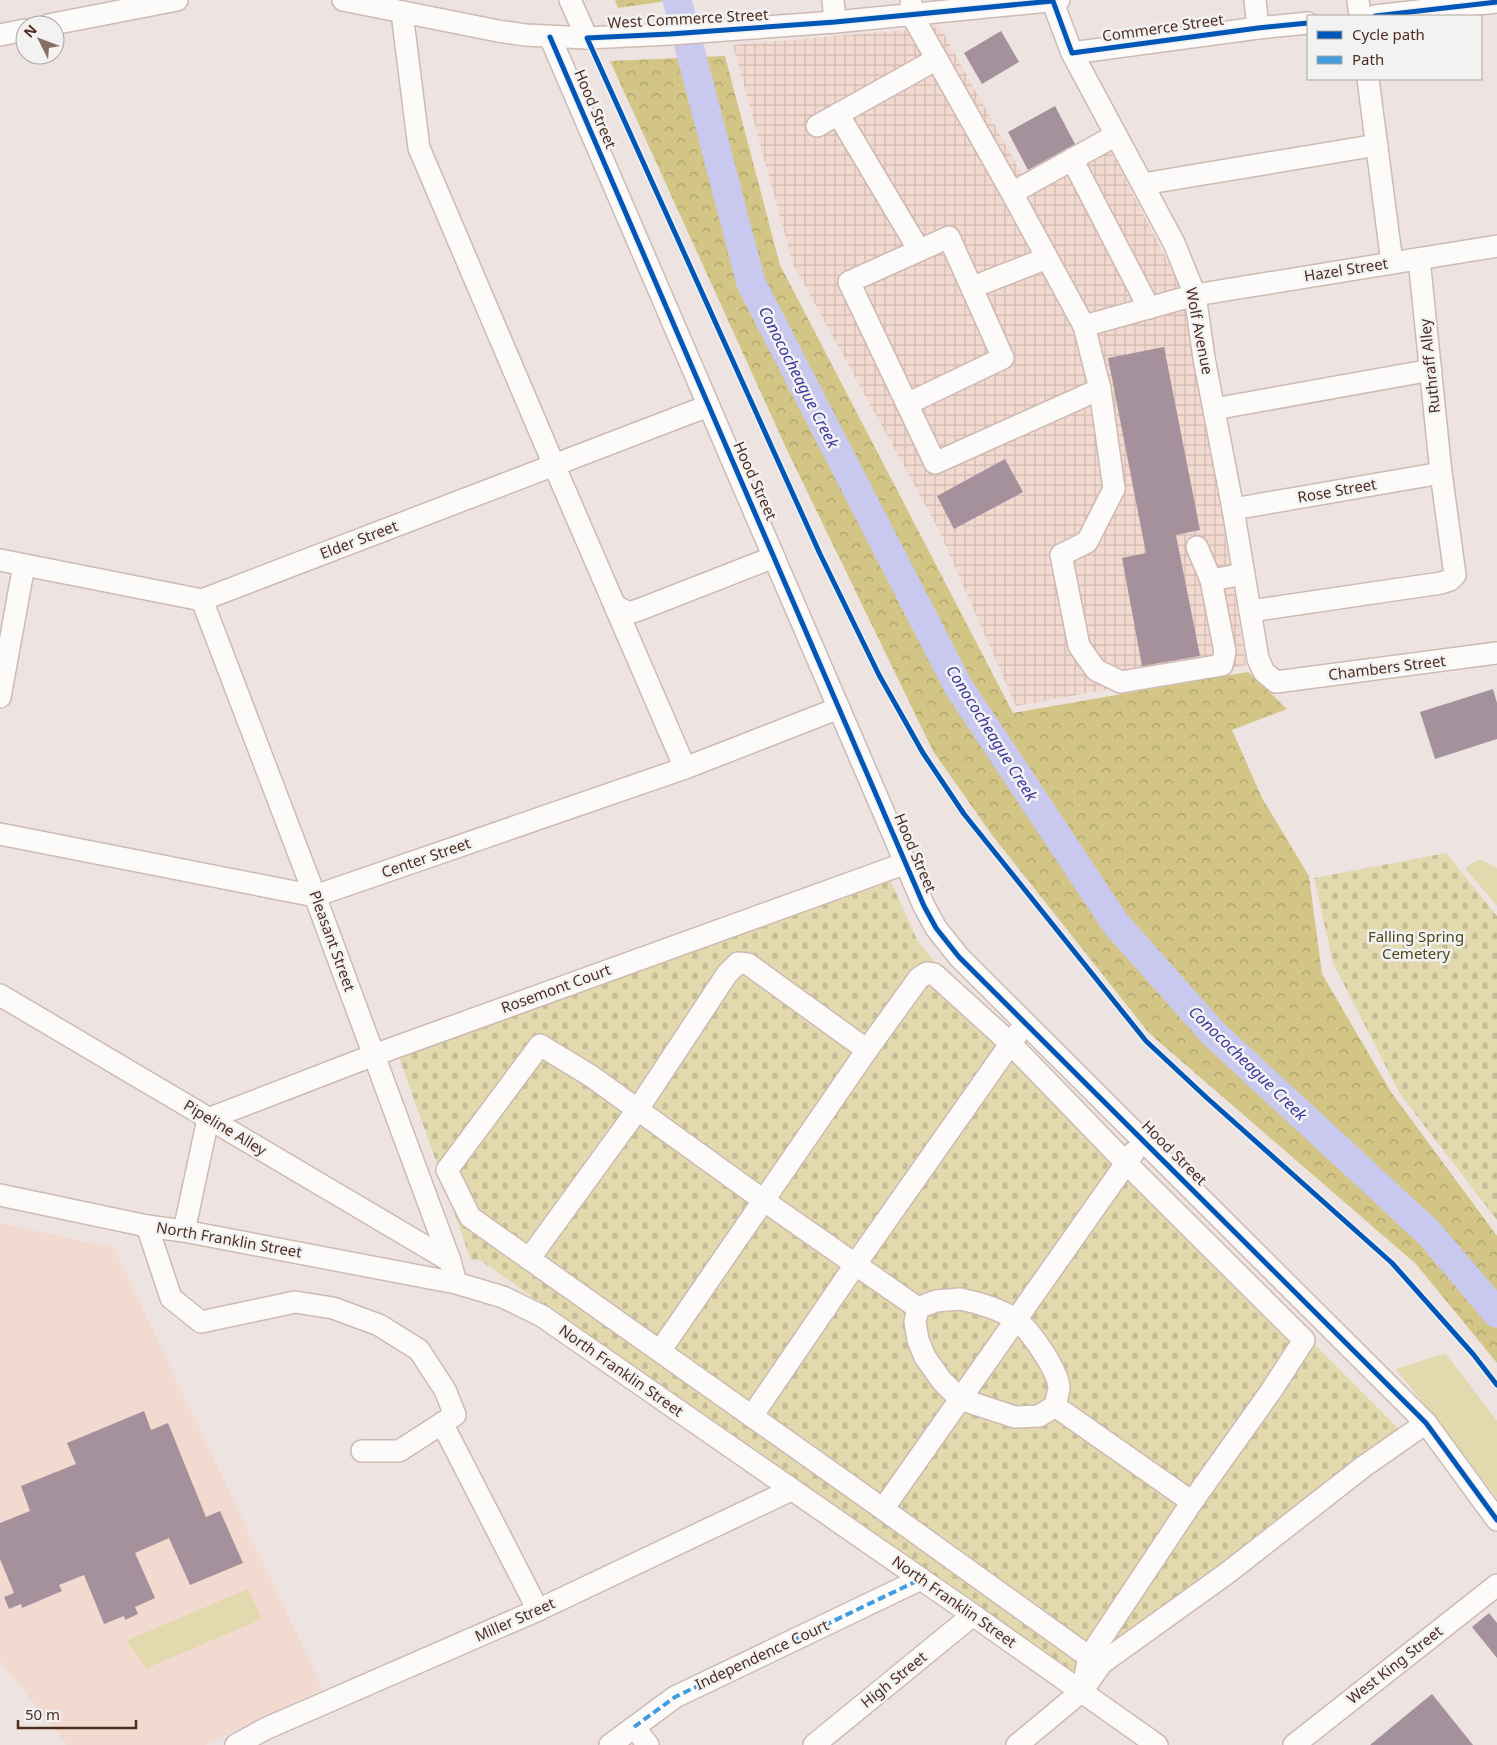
<svg xmlns="http://www.w3.org/2000/svg" width="1497" height="1745" font-family="'Noto Sans',sans-serif">
<defs>
<pattern id="industrial-grid" width="8" height="8" patternUnits="userSpaceOnUse" patternTransform="scale(1.25)"><rect width="8" height="8" fill="#f2dad0"/><path d="M0 4h8M4 0v8" fill="none" stroke="#d1bbb2"/></pattern>
<pattern id="forest-crowns" width="20" height="18" patternUnits="userSpaceOnUse" patternTransform="scale(1.25)"><rect width="20" height="18" fill="#d2c585"/><path d="M2 6a3 3 0 1 1 6 0M12 15a3 3 0 1 1 6 0" fill="none" stroke="#ada06c"/></pattern>
<pattern id="cemetery-stones" width="16" height="16" patternUnits="userSpaceOnUse" patternTransform="scale(1.25)"><rect width="16" height="16" fill="#e3d9ae"/><path d="M2 7V4a2 2 0 0 1 4 0v3zM10 15v-3a2 2 0 0 1 4 0v3z" fill="#c5bb95"/></pattern>
</defs>
<rect width="100%" height="100%" fill="#ede4e1"/>
<polygon fill="#f2dad0" points="0,1223 114,1248 323,1689 205,1745 67,1745 0,1661"/>
<polygon fill="url(#industrial-grid)" points="940,27 1023,176 1102,134 1186,297 1246,665 1016,706 938,528 793,264 733,45"/>
<g fill="#e3d9ae">
<polygon points="1480,859 1497,868 1497,906 1465,868"/>
<polygon points="1445,1353 1497,1421 1497,1498 1396,1369"/>
<polygon points="248,1589 262,1619 154,1665 148,1670 127,1642 130,1639"/>
</g>
<g fill="url(#forest-crowns)">
<polygon points="615,0 673,0 618,8"/>
<polygon points="725,56 780,265 1013,713 1248,672 1287,709 1232,730 1262,798 1309,876 1322,974 1391,1092 1497,1236 1497,1363 1416,1264 1149,1033 992,835 933,751 787,450 610,61"/>
</g>
<g fill="url(#cemetery-stones)">
<polygon points="1446,853 1497,916 1497,1220 1400,1094 1333,963 1314,878"/>
<polygon points="888,875 918,942 939,967 1401,1431 1087,1687 480,1260 471,1260 399,1057"/>
</g>
<g fill="none" stroke-linecap="round" stroke-linejoin="round">
<polyline stroke="#c9c9f0" stroke-width="29" points="677,0 751,283 958,686 1116,924 1214,1034 1429,1233 1497,1313"/>
</g>
<g fill="#a4919b">
<polygon points="1001,31 1019,62 982,84 964,53"/>
<polygon points="1055,106 1075,144 1028,170 1008,132"/>
<polygon points="1164,347 1200,530 1176,535 1200,656 1142,666 1122,558 1146,553 1108,358"/>
<polygon points="1005,459 1023,492 954,529 937,496"/>
<polygon points="1493,689 1497,703 1497,739 1435,759 1420,712"/>
<polygon points="144,1411 151,1430 168,1423 206,1517 220,1511 243,1563 190,1585 169,1538 135,1553 155,1598 135,1607 138,1614 125,1620 124,1616 104,1624 84,1575 59,1585 62,1591 22,1608 21,1604 9,1609 4,1597 14,1593 0,1559 0,1523 30,1511 21,1486 76,1464 67,1443"/>
<polygon points="1489,1613 1497,1623 1497,1658 1472,1627"/>
<polygon points="1432,1694 1473,1745 1370,1745 1427,1698"/>
</g>
<g fill="none" stroke-linecap="round" stroke-linejoin="round">
<g stroke="#cebab3" stroke-width="24">
<g id="minor">
<polyline points="343,0 498,31 525,35 587,38 670,34 835,22 1059,0"/>
<polyline points="570,0 587,38"/>
<polyline points="833,0 835,22"/>
<polyline points="1052,0 1072,53 1174,243 1195,295 1204,358 1233,509 1258,659 1264,672 1276,682 1497,653"/>
<polyline points="1255,0 1258,28"/>
<polyline points="1358,0 1360,16"/>
<polyline points="911,3 912,15 1012,193 1116,135"/>
<polyline points="402,13 419,148 554,465 685,768"/>
<polyline points="1375,16 1497,2"/>
<polyline points="48,25 177,0"/>
<polyline points="0,35 25,30"/>
<polyline points="550,37 924,906 936,928 959,957 1410,1407 1426,1423 1497,1520"/>
<polyline points="1072,53 1258,28 1308,23"/>
<polyline points="1368,79 1392,263"/>
<polyline points="838,114 919,250"/>
<polyline points="817,126 937,59"/>
<polyline points="1072,159 1149,308"/>
<polyline points="1143,184 1377,145"/>
<polyline points="1012,193 1084,326 1195,295 1497,246"/>
<polyline points="973,287 1047,258"/>
<polyline points="1100,389 1114,489 1087,542 1061,555 1079,646 1096,670 1121,682 1222,665 1225,652 1211,580"/>
<polyline points="907,404 1003,358 949,237 849,282 935,463 1100,389 1084,326"/>
<polyline points="1214,409 1431,370"/>
<polyline points="1233,509 1441,473"/>
<polyline points="1197,547 1211,580 1244,574"/>
<polyline points="0,560 202,600 708,406"/>
<polyline points="202,600 315,896 450,1261 456,1283"/>
<polyline points="615,606 629,613 641,609 774,557"/>
<polyline points="1250,611 1441,583 1450,580 1455,575 1441,473 1419,259"/>
<polyline points="0,697 24,565"/>
<polyline points="0,834 315,896 685,768 839,708"/>
<polyline points="0,995 450,1261"/>
<polyline points="0,1195 147,1226 184,1231 456,1283 503,1297 542,1316 973,1615 1157,1745"/>
<polyline points="147,1226 171,1298 201,1322 295,1302 333,1308 379,1325 419,1350 445,1390 455,1415 399,1451 362,1451"/>
<polyline points="184,1231 208,1119 374,1055 906,863"/>
<polyline points="529,1259 638,1109 727,974 738,963 748,964 867,1050"/>
<path d="M960,1299C979,1303 998,1308 1015,1319C1029,1328 1057,1369 1059,1387C1059,1392 1056,1400 1055,1406L1039,1416L1015,1417L960,1399L942,1381L925,1357L918,1340L915,1322L918,1308L936,1301Z"/>
<polyline points="918,1308 763,1200 591,1076 540,1045 447,1170 470,1217 883,1509 1089,1657"/>
<polyline points="660,1351 867,1050 919,978 927,973 934,974 1010,1043 1126,1163 1304,1340 1271,1391 1192,1502 1089,1657 1082,1691"/>
<polyline points="1055,1406 1192,1502"/>
<polyline points="752,1416 855,1265 1018,1033"/>
<polyline points="442,1423 538,1610"/>
<polyline points="883,1509 1134,1152"/>
<polyline points="634,1727 648,1745"/>
<polyline points="236,1745 265,1729 538,1610 791,1490"/>
<polyline points="610,1745 675,1697 921,1579"/>
<polyline points="814,1745 973,1615"/>
<polyline points="1017,1745 1082,1691 1102,1663 1226,1574 1363,1467 1426,1423"/>
<polyline points="1294,1745 1497,1585"/>
</g>
</g>
<use href="#minor" stroke="#fcfbfa" stroke-width="21"/>
<polyline stroke="#419de0" stroke-width="4" stroke-dasharray="8 4" stroke-linecap="butt" points="634,1727 675,1697 921,1579"/>
<g stroke="#f2f2f2" stroke-width="8">
<g id="cycleway">
<polyline points="1375,16 1497,2"/>
<polyline points="1308,23 1258,28 1072,53 1053,1 835,22 670,34 587,38 820,554 879,675 923,753 964,814 1146,1041 1207,1098 1392,1263 1473,1354 1497,1385"/>
<polyline points="550,37 924,906 936,928 959,957 1410,1407 1426,1423 1497,1520"/>
</g>
</g>
<use href="#cycleway" stroke="#0057b8" stroke-width="5"/>
</g>
<g text-anchor="middle" stroke-width="5" stroke-linejoin="round" paint-order="stroke">
<g font-size="15" fill="#4f2e21" stroke="#f2f2f2">
<text transform="translate(688 19) rotate(-3)" y="5">West Commerce Street</text>
<text transform="translate(1163 28) rotate(-8)" y="5">Commerce Street</text>
<text transform="translate(595 109) rotate(67)" y="5">Hood Street</text>
<text transform="translate(1346 270) rotate(-9)" y="5">Hazel Street</text>
<text transform="translate(1199 331) rotate(79)" y="5">Wolf Avenue</text>
<text transform="translate(1430 366) rotate(-96)" y="5">Ruthraff Alley</text>
<text transform="translate(755 481) rotate(66)" y="5">Hood Street</text>
<text transform="translate(1337 491) rotate(-10)" y="5">Rose Street</text>
<text transform="translate(359 540) rotate(-21)" y="5">Elder Street</text>
<text transform="translate(1387 668) rotate(-7)" y="5">Chambers Street</text>
<text transform="translate(915 853) rotate(67)" y="5">Hood Street</text>
<text transform="translate(426 858) rotate(-19)" y="5">Center Street</text>
<text transform="translate(332 941) rotate(70)" y="5">Pleasant Street</text>
<text transform="translate(556 989) rotate(-20)" y="5">Rosemont Court</text>
<text transform="translate(225 1128) rotate(31)" y="5">Pipeline Alley</text>
<text transform="translate(1174 1153) rotate(45)" y="5">Hood Street</text>
<text transform="translate(229 1240) rotate(10)" y="5">North Franklin Street</text>
<text transform="translate(621 1371) rotate(35)" y="5">North Franklin Street</text>
<text transform="translate(954 1602) rotate(35)" y="5">North Franklin Street</text>
<text transform="translate(515 1620) rotate(-24)" y="5">Miller Street</text>
<text transform="translate(762 1655) rotate(-25)" y="5">Independence Court</text>
<text transform="translate(1395 1665) rotate(-38)" y="5">West King Street</text>
<text transform="translate(894 1680) rotate(-39)" y="5">High Street</text>
</g>
<g font-size="15" fill="#4d4719" stroke="#f2f2f2">
<text x="1416" y="942">Falling Spring<tspan x="1416" dy="17">Cemetery</tspan></text>
</g>
<g font-size="16" font-style="italic" fill="#3f359d" stroke="#f2f2f2">
<text transform="translate(799 377) rotate(63)" y="6">Conococheague Creek</text>
<text transform="translate(992 733) rotate(58)" y="6">Conococheague Creek</text>
<text transform="translate(1248 1063) rotate(44)" y="6">Conococheague Creek</text>
</g>
</g>
<rect x="1307" y="15" width="175" height="65" fill="#f2f2f2" stroke="#b1a49e"/>
<rect x="1317" y="31" width="25" height="8" fill="#0057b8" stroke="#b1a49e"/>
<text x="1352" y="40" font-size="15" fill="#4f2e21">Cycle path</text>
<rect x="1317" y="56" width="25" height="8" fill="#419de0" stroke="#b1a49e"/>
<text x="1352" y="65" font-size="15" fill="#4f2e21">Path</text>
<g transform="translate(40 40) rotate(312)"><circle r="24" fill="#f2f2f2" stroke="#b1a49e"/>
<path d="M0-4L9 19L0 12L-9 19Z" fill="#866e64"/>
<text y="-8" font-size="14" font-weight="bold" text-anchor="middle" fill="#4f2e21">N</text>
</g>
<path d="M18 1720v8h118v-8" fill="none" stroke="#4f2e21" stroke-width="2.5"/>
<text x="25" y="1720" font-size="15" fill="#4f2e21" stroke="#f2f2f2" stroke-width="4" paint-order="stroke">50 m</text>
</svg>
